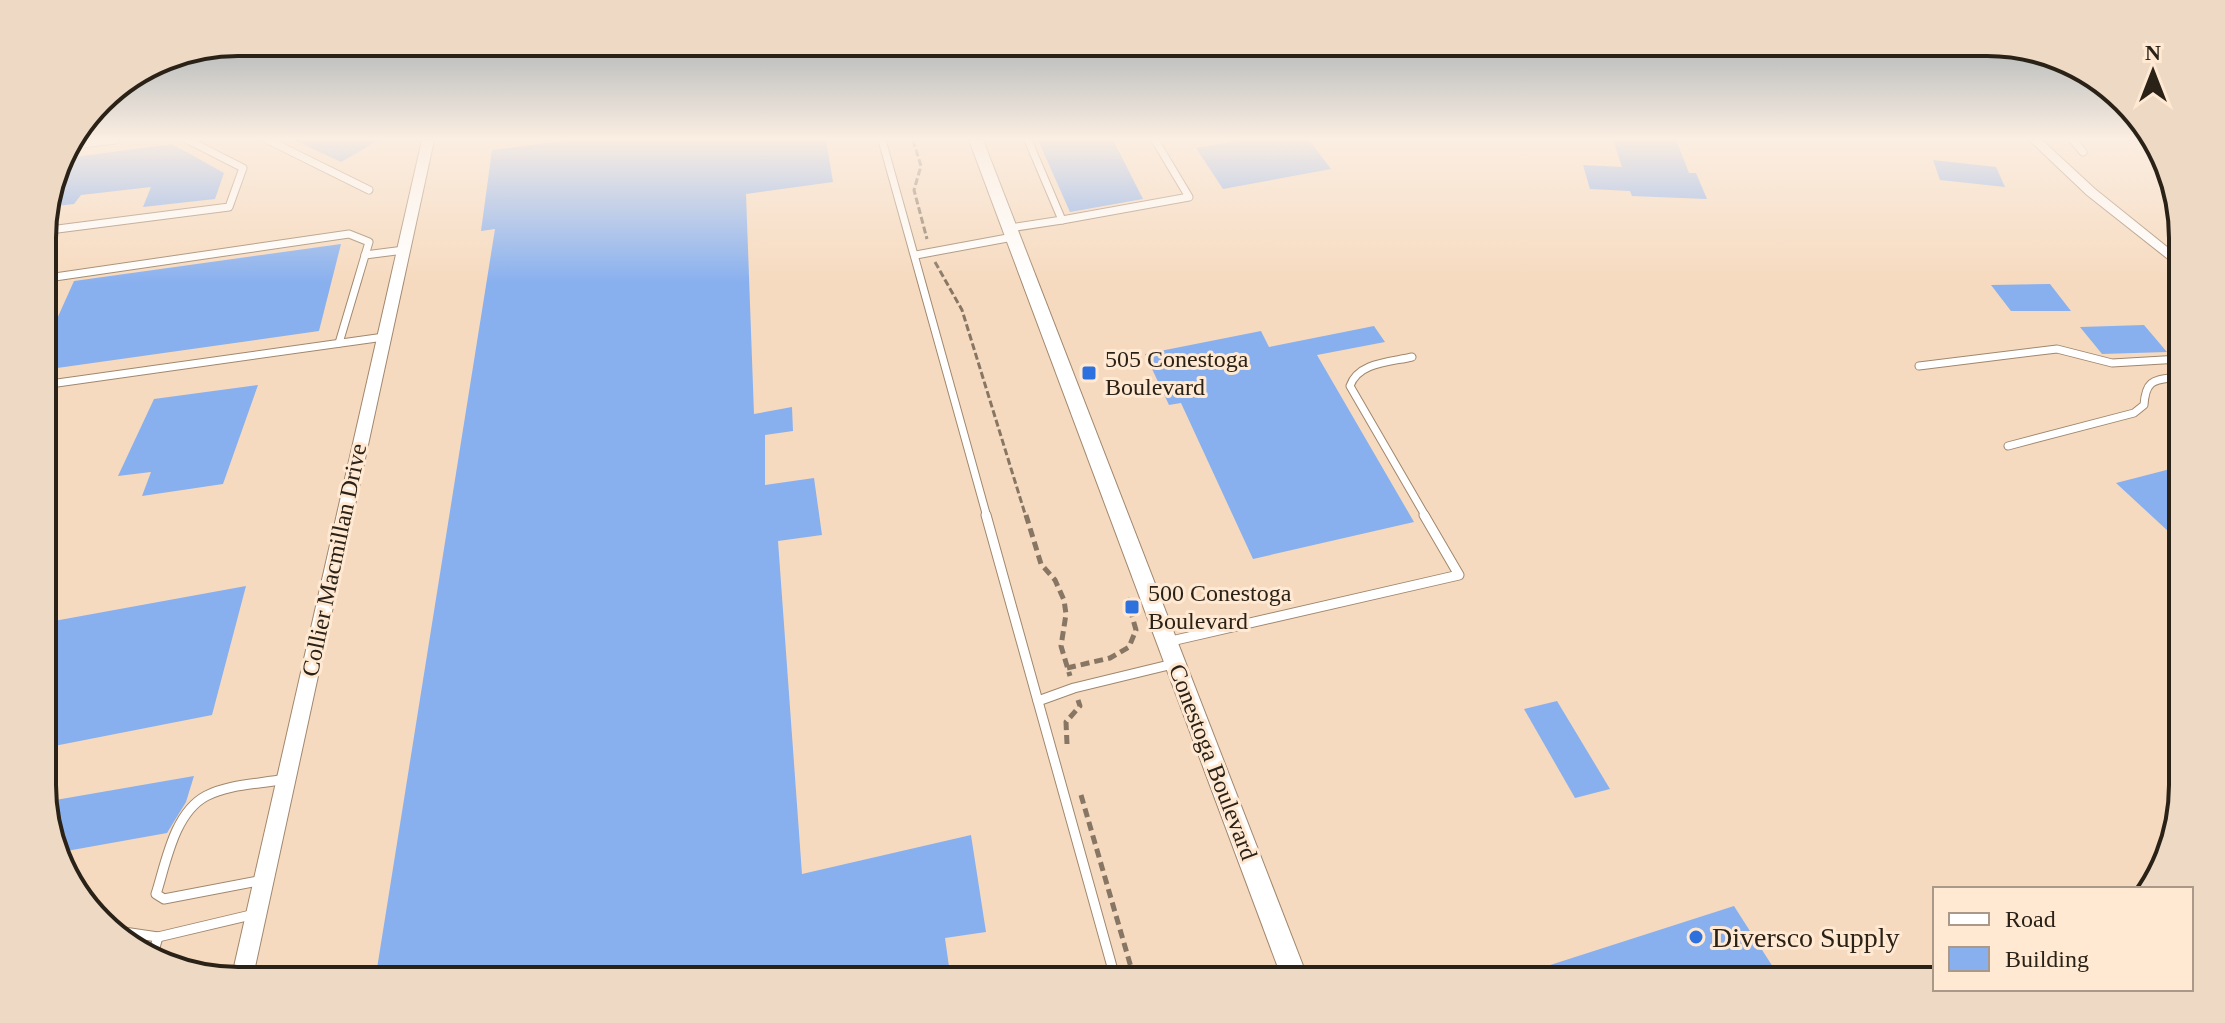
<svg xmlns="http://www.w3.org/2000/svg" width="2225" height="1023" font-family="Georgia,serif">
<rect width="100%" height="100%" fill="#f6dabf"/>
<g fill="#88b0ef">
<polygon points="294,140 379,140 341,162"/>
<polygon points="569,140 826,140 833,182 746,194 754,414 792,407 793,431 765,435 765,485 814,478 822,535 778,541 802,874 971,835 986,932 945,938 951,981 375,981 495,229 481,231 492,150"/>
<polygon points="1038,140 1113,140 1143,199 1070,212"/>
<polygon points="1242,140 1309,140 1331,169 1223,189 1196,148"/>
<polygon points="1613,140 1676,140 1689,173 1696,173 1707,199 1632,196 1630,191 1590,189 1583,165 1622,167"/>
<polygon points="172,144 224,173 215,199 143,207 151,187 81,195 74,204 47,207 60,159"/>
<polygon points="1933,160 1996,167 2005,187 1940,180"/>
<polygon points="341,244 319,331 43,370 43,350 74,281"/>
<polygon points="2050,284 2071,311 2011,311 1991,285"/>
<polygon points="2144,325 2167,352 2102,354 2080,327"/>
<polygon points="1374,326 1385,342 1317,355 1414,522 1253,559 1181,403 1169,405 1145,354 1261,331 1269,347"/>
<polygon points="258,385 223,484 142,496 151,472 118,476 154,399"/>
<polygon points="2182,466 2182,544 2116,483"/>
<polygon points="246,586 212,715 44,748 43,623"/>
<polygon points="1557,701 1610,789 1575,798 1524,709"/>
<polygon points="194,776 186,802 167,833 61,852 44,811 44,802"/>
<polygon points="1734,906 1782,981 1552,981 1544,967"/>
</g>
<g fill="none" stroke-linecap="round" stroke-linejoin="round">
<g stroke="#a0876d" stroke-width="9">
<g id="service-far1">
<polyline points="268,140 369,190"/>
<polyline points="882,140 987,517"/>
<polyline points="2073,140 2083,152"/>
<polyline points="66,146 115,140"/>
<polyline points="1062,220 1189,197 1155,140"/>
<polyline points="1010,228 1062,220 1028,140"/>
<polyline points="42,231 229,207 243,168 188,140"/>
<polyline points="365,255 404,250"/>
<polyline points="916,255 1013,237"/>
<polyline points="43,289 48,278 349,234 369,242 339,343"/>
<path d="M1412,357C1391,362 1358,362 1350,386L1426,517"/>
<polyline points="1919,366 2057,349 2112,363 2180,359 2178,346 2182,345"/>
<polyline points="43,385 384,337"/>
<path d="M2008,446L2134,413L2144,405C2146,376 2157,381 2182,376"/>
</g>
</g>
<g stroke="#a0876d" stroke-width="11">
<g id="service">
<polyline points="986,515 1116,981"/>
<polyline points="1167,642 1459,575 1424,515"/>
<polyline points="1038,701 1074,688 1173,664"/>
<path d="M263,880L164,899L156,894C166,863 174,813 206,796C229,784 260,784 285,779"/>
<polyline points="117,931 158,937 255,914"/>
<polyline points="152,958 158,937"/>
</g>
</g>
<g stroke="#a0876d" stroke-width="2">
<g id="minor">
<polygon points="422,140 434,140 252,981 231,980"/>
<polygon points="2029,140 2042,140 2095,189 2182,259 2182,270 2087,195"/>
</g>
</g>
<g stroke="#a0876d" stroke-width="2">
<polygon id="tertiary" points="969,140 983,140 1309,981 1283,981"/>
</g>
<g stroke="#887664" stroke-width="3" stroke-dasharray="7 3" stroke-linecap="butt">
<polyline points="913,140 921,166 914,190 927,239"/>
<polyline points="935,262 962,310 1026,517"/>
</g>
<g stroke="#887664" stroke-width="5" stroke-dasharray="9 5" stroke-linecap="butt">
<polyline points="1026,515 1041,564 1055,580 1064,600 1066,614 1061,646 1070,676"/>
<polyline points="1067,668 1110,658 1129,647 1136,630 1127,598"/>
<polyline points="1067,744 1066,722 1080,706 1078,700"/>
<polyline points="1081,795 1135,981"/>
</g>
<use href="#service-far1" stroke="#fff" stroke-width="7"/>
<use href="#service" stroke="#fff" stroke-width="9"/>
<use href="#minor" fill="#fff" fill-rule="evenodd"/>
<use href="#tertiary" fill="#fff" fill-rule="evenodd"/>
</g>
<linearGradient id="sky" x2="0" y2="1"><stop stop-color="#98a3aa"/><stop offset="0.49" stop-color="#fbeee2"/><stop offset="1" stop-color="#fbeee2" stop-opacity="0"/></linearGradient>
<rect width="2225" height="283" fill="url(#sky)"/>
<g fill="#2d71de" stroke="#ffe9d3" stroke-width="3">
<rect x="1081" y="365" width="16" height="16" rx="4"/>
<rect x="1124" y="599" width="16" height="16" rx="4"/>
<circle cx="1696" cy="937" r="8"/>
</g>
<g text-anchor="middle" stroke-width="6" stroke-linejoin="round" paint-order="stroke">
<g font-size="24" fill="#2b2217" stroke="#ffe9d3" text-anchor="start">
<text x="1105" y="367">505 Conestoga<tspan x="1105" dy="28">Boulevard</tspan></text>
<text x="1148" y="601">500 Conestoga<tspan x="1148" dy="28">Boulevard</tspan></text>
</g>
<g font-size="24" fill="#2b2217" stroke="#ffe9d3">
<text transform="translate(334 560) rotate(-78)" y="8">Collier Macmillan Drive</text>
<text transform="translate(1213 762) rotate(69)" y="8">Conestoga Boulevard</text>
</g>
<g font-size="28" fill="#2b2217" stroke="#ffe9d3" text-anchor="start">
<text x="1712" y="947">Diversco Supply</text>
</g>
</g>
<path d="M0 0H2225V1023H0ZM238 56H1987A182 182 0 0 1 2169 238V785A182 182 0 0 1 1987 967H238A182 182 0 0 1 56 785V238A182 182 0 0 1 238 56Z" fill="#eed9c4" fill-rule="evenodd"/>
<path fill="none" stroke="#2b2217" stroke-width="4" d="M238 56H1987A182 182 0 0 1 2169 238V785A182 182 0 0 1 1987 967H238A182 182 0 0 1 56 785V238A182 182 0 0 1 238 56Z"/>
<rect x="1933" y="887" width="260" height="104" fill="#ffe9d3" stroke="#aa9988" stroke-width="2"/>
<rect x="1949" y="913" width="40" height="12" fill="#ffffff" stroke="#aa9988" stroke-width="2"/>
<text x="2005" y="927" font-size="24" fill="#2b2217">Road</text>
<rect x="1949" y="947" width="40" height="24" fill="#88b0ef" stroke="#aa9988" stroke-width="2"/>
<text x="2005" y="967" font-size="24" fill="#2b2217">Building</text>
<g transform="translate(2153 72)" stroke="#ffe9d3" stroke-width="6" paint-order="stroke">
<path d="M0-6L14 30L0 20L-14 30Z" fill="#2b2217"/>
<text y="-12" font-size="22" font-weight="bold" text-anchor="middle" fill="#2b2217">N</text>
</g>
</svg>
